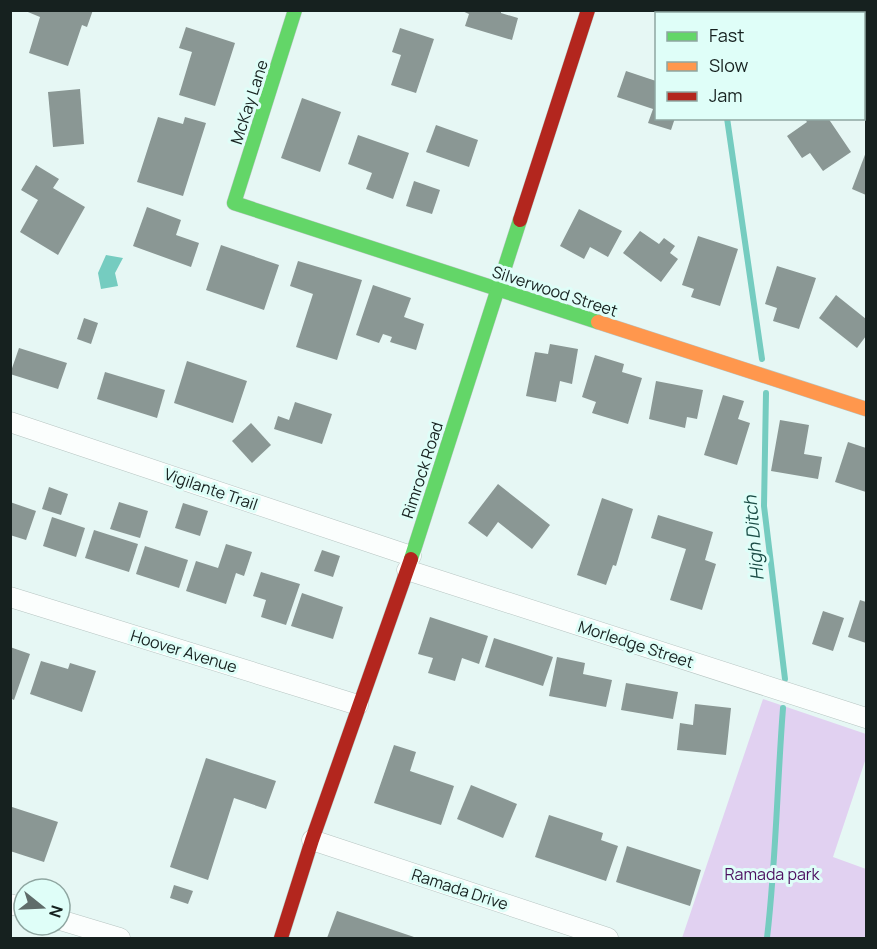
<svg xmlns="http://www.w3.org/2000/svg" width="877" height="949" font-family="Manrope,sans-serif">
<rect width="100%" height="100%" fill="#e6f7f4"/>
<polygon fill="#e1d1f1" points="763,699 866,734 866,758 833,857 866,869 866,938 682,938"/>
<polygon fill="#75ccc0" points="106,255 123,258 115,273 118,286 101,289 98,273"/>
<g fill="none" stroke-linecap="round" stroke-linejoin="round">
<g stroke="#75ccc0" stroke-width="6">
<polyline points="712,10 712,14"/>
<polyline points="727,118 762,359"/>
<polyline points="766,393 764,506 785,679"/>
<path d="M767,938C776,862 777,785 783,708"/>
</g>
</g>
<g fill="#8a9794">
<polygon points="23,10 93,10 87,27 82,25 68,66 29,53 40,17"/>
<polygon points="460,10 501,10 501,13 518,18 512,40 465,26 469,14"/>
<polygon points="186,27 235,43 215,106 179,95 192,52 179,48"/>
<polygon points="400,28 434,39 416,93 391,85 401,55 392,52"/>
<polygon points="626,71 656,81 656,118 675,118 671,130 648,123 653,109 617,97"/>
<polygon points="80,89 84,144 53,147 48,92"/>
<polygon points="302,98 341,112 320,172 281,158"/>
<polygon points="158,117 183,124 185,117 206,123 183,196 137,182"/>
<polygon points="804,118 828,118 851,152 823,171 810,153 802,158 787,136 807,122"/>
<polygon points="436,125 478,140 469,167 426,152"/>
<polygon points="358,135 409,153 393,199 366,189 372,173 348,164"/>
<polygon points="866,152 866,195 852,189"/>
<polygon points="36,165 59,179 53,188 85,207 58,255 20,232 38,200 21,190"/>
<polygon points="414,181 440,190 432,214 406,206"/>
<polygon points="147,207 181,220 176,235 199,243 191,267 133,246"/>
<polygon points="579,209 622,231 608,257 590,247 584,259 560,246"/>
<polygon points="640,231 659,244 664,238 675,246 670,253 678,259 661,282 623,253"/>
<polygon points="698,236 738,249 720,306 691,297 694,289 682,285"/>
<polygon points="221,245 279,265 264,310 206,290"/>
<polygon points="298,261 362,280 337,360 296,347 313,294 290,286"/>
<polygon points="777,266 816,278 799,329 773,321 777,308 765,304"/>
<polygon points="373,285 411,298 404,317 424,324 416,350 390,342 392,337 383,334 379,343 356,335"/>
<polygon points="836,295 866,319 866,336 857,348 819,318"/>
<polygon points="84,318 98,323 91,344 77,339"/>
<polygon points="550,344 578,349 572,384 560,381 556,402 526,396 535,352 548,354"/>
<polygon points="19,348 67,363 58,389 10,374"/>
<polygon points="595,355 624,364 622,372 642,378 628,424 592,413 596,402 582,397"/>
<polygon points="187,361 247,381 233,423 174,403"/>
<polygon points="105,372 165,390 157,418 97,399"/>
<polygon points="656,381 703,390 697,419 687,417 685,428 649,419"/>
<polygon points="723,395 744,401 738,419 750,423 737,465 704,455"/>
<polygon points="295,402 332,414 322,444 274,429 278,416 289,420"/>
<polygon points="780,420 809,425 804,454 822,457 818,479 771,471"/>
<polygon points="251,423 271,445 252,463 232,441"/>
<polygon points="848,442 866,448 866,492 835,482"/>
<polygon points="498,484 550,525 532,549 498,522 487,537 468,523"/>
<polygon points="49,487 68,494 61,515 42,509"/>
<polygon points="602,498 633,509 616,566 613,565 606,585 577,575"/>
<polygon points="10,502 36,511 26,540 10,535"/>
<polygon points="119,502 148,511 140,538 110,529"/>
<polygon points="183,503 208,511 200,536 175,528"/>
<polygon points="658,515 713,532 705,560 716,564 702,610 670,600 686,549 651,538"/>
<polygon points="52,517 85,528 76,557 43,546"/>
<polygon points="94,530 138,544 129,572 85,558"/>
<polygon points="226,544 252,552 244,576 236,573 226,604 186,591 196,561 218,568"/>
<polygon points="145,546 188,560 179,588 136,574"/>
<polygon points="322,550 340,556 333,577 314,571"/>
<polygon points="261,572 300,584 286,625 261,617 266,600 253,596"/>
<polygon points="302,593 343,607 333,639 291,626"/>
<polygon points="860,600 866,602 866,643 848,637"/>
<polygon points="823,611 844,618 833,651 812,644"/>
<polygon points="430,617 488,636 479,664 462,658 455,681 428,673 433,658 418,654"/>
<polygon points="494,638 553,657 543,686 485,667"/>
<polygon points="10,647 30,654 14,700 10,698"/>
<polygon points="557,657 585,663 583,674 612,680 606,707 549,696"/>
<polygon points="41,661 68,669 70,663 96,671 82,712 30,694"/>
<polygon points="626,683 678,692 673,719 621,710"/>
<polygon points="695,704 731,708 726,755 677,750 680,723 693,725"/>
<polygon points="394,745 416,752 410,771 454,786 441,825 374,803"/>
<polygon points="206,758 276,781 266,809 234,798 208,880 170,867"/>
<polygon points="471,785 517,804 503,838 457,819"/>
<polygon points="12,807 58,822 44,862 10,851 10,813"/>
<polygon points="549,815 603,833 601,840 618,846 606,881 535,857"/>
<polygon points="627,846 701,870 690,906 616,882"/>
<polygon points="174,885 193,891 188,904 170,898"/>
<polygon points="337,911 414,937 413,938 327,938"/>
</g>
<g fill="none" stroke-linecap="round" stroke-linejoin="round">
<g stroke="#b7c5c2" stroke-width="21">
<g id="street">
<polyline points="10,422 411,556"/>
<polyline points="407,570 866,718"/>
<polyline points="10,597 358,705"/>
<polyline points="312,840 608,938"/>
<polyline points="10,904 24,908"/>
<polyline points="60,920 120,938"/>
</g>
</g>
<g stroke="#b7c5c2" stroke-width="15">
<g id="fast">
<polyline points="295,10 234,203 598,322"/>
<polyline points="411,559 520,220"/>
</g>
</g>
<g stroke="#b7c5c2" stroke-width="15">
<polyline id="slow" points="598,322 866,409"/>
</g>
<g stroke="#b7c5c2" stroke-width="15">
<g id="jam">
<polyline points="520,220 588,10"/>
<polyline points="281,938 312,840 411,559"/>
</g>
</g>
<use href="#street" stroke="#fbfefd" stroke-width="20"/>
<use href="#fast" stroke="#63d668" stroke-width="14"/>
<use href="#slow" stroke="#ff974d" stroke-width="14"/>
<use href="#jam" stroke="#b3261e" stroke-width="14"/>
</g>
<g text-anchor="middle" stroke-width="6" stroke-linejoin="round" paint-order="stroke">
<g font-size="16" fill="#16211f" stroke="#dffef8">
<text transform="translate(249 102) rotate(-72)" y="6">McKay Lane</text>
<text transform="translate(555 291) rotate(18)" y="6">Silverwood Street</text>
<text transform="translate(422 470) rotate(-72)" y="6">Rimrock Road</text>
<text transform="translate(211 489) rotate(19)" y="6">Vigilante Trail</text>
<text transform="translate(636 644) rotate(18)" y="6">Morledge Street</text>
<text transform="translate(184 651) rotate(17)" y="6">Hoover Avenue</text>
<text transform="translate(460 889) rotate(18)" y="6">Ramada Drive</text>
</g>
<g font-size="16" fill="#4c0e5f" stroke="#dffef8">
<text x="772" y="880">Ramada park</text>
</g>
<g font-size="18" font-style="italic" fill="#1b4d46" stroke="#dffef8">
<text transform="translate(754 538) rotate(-95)" y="6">High Ditch</text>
</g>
</g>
<rect width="877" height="949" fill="none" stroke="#16211f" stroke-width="24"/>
<rect x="655" y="12" width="210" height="108" fill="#dffef8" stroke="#8fa6a1" stroke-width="1.5"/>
<rect x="667" y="32" width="30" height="9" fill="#63d668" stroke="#8fa6a1" stroke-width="1.5"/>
<text x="709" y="42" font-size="18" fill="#16211f">Fast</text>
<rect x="667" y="62" width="30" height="9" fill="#ff974d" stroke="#8fa6a1" stroke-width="1.5"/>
<text x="709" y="72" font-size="18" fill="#16211f">Slow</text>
<rect x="667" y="92" width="30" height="9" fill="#b3261e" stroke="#8fa6a1" stroke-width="1.5"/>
<text x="709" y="102" font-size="18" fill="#16211f">Jam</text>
<g transform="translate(42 907) rotate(108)"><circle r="28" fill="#dffef8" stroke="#8fa6a1" stroke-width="1.5"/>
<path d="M0-4.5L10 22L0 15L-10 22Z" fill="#5f6c6a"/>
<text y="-9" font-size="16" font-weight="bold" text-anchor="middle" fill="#16211f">N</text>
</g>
</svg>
